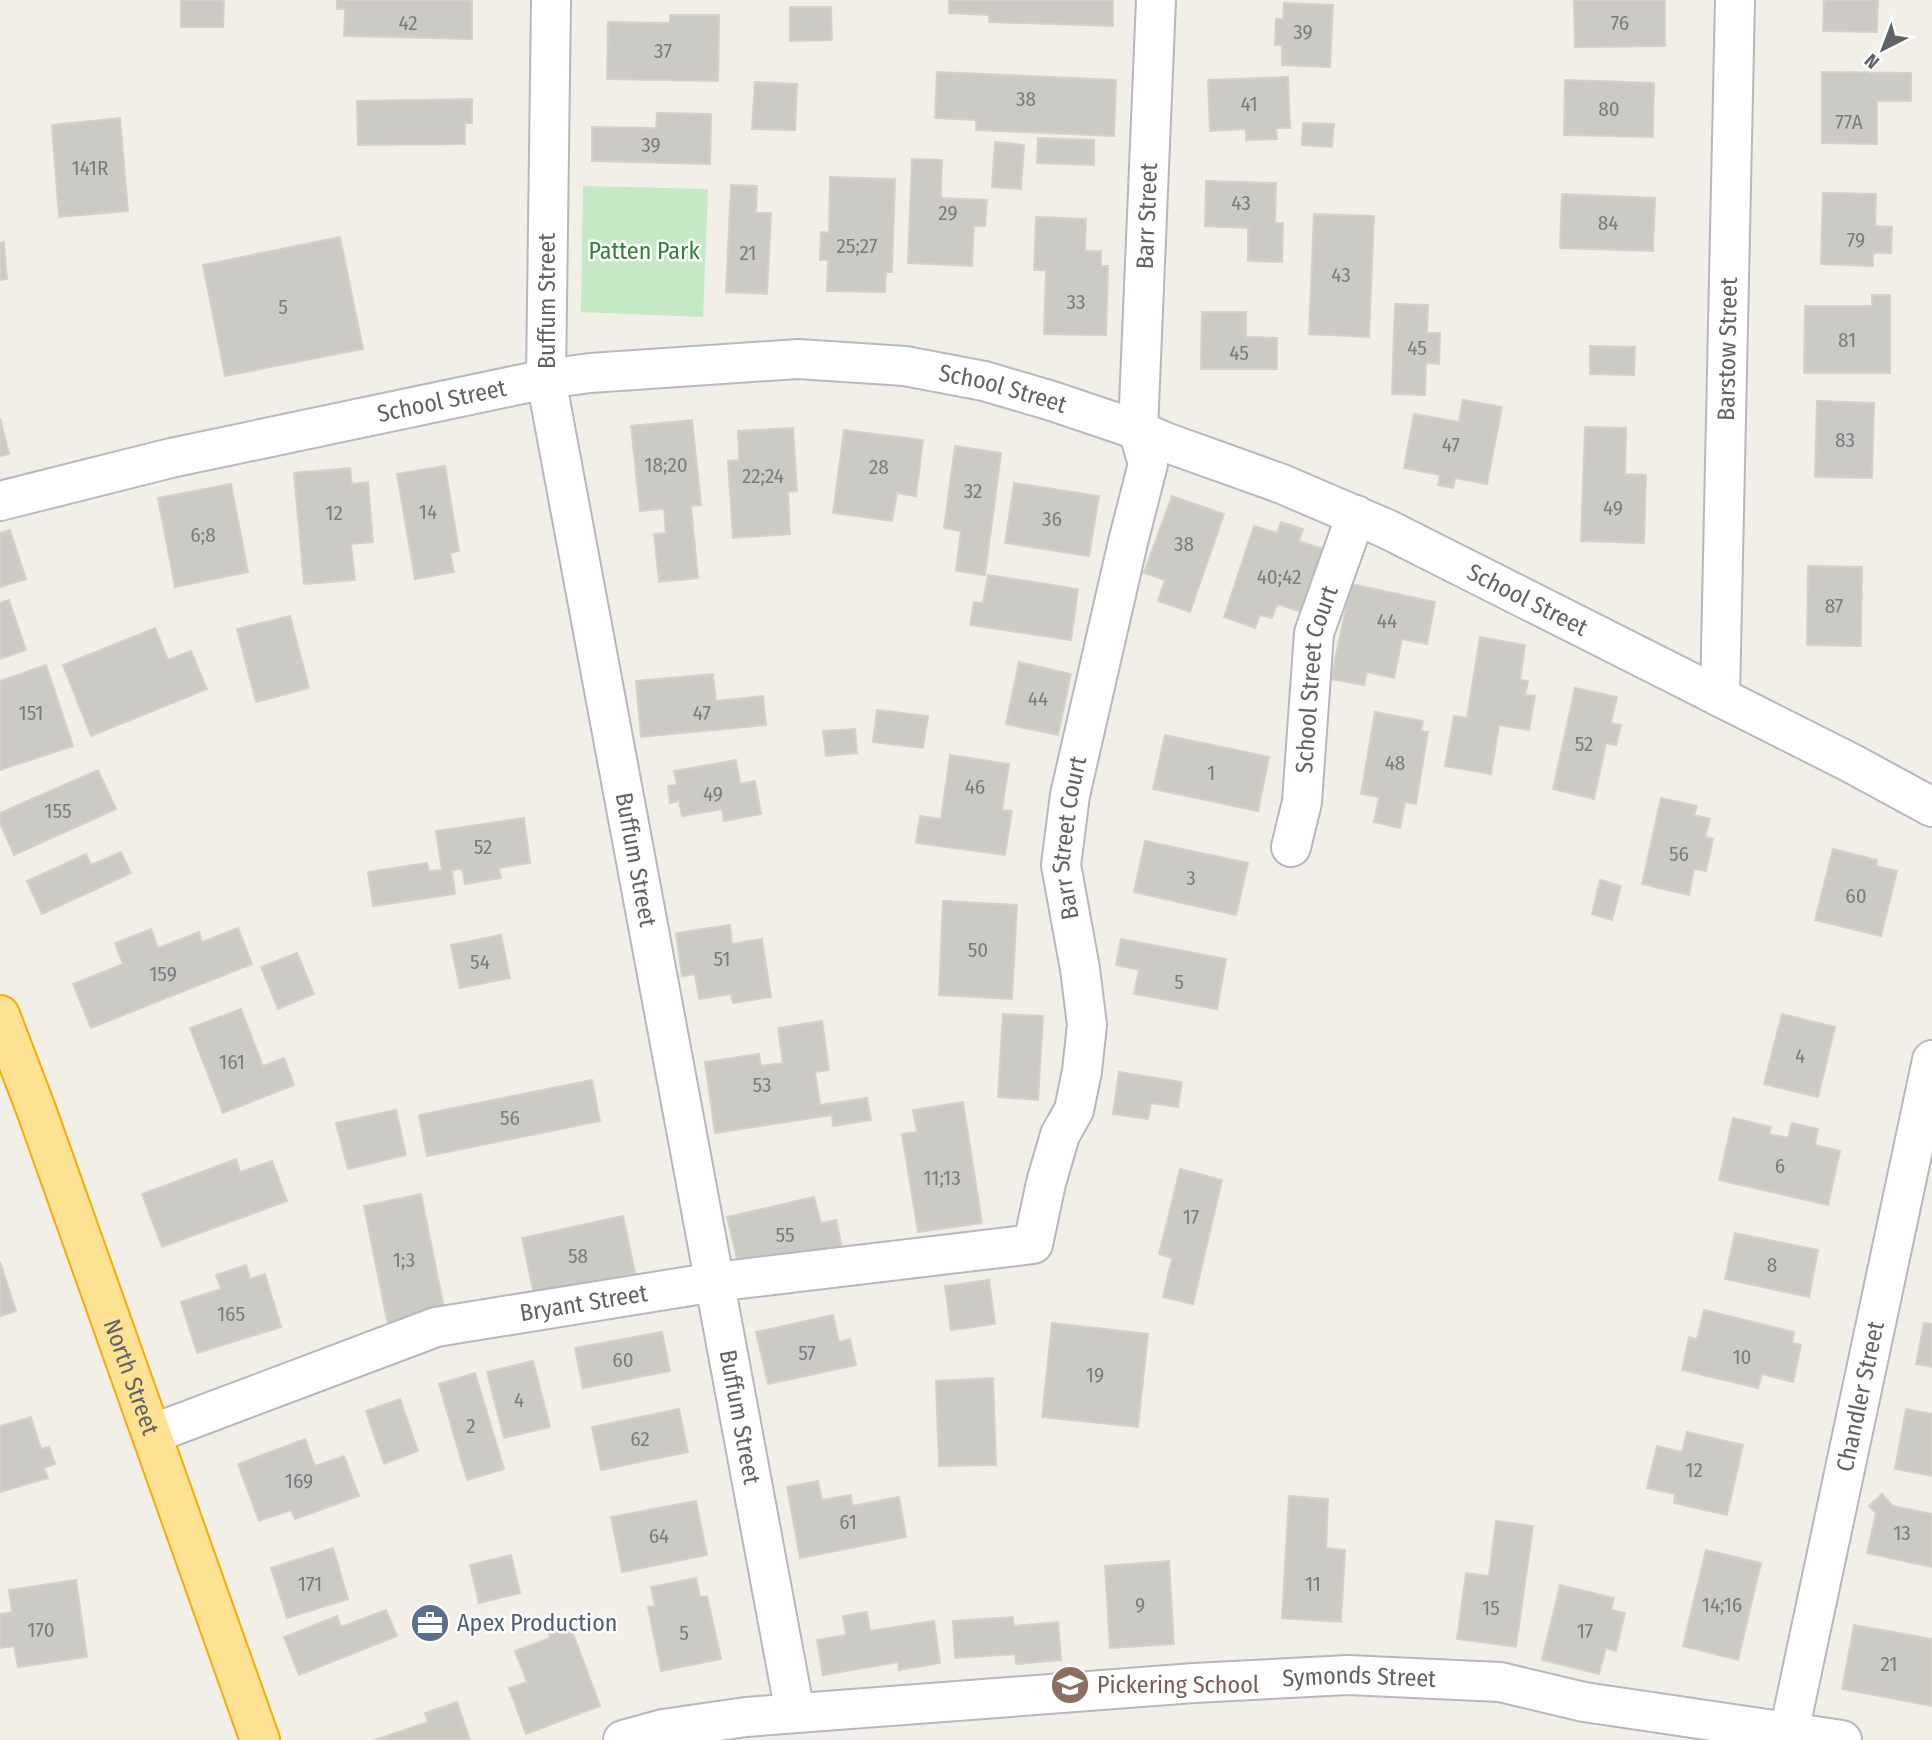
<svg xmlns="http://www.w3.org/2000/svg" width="1932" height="1740" font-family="'Fira Sans Condensed',sans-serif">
<rect width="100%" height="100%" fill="#f1efe8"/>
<polygon fill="#c5e8c5" points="583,186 708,189 703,317 581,312"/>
<g fill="#cccac5" stroke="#d6d1c6" stroke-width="2">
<polygon points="181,0 224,0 223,27 181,27"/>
<polygon points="337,0 472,0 472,39 344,36 345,9 337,9"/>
<polygon points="949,0 1113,0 1113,26 989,22 989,15 949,13"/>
<polygon points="1574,0 1665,0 1665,46 1575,47"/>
<polygon points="1824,0 1878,0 1877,32 1823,31"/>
<polygon points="1284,3 1333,5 1330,67 1282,65 1282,45 1275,45 1276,19 1283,19"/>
<polygon points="790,7 831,7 832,40 790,41"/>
<polygon points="670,15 719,15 718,81 607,79 608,22 670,23"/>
<polygon points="937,72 1116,80 1114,136 976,130 976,120 935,118"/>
<polygon points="1822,72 1911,73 1911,101 1877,101 1877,144 1822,143"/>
<polygon points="1288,77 1290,128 1276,128 1277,139 1246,140 1246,129 1210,131 1208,80"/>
<polygon points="1565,80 1654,83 1653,137 1564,135"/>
<polygon points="755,82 797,84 795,130 752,129"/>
<polygon points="472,99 472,123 465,123 465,144 358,145 357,101"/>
<polygon points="657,113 711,114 710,164 592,161 592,127 656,128"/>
<polygon points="120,118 128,211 59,217 52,125"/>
<polygon points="1303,123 1334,124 1332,147 1302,145"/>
<polygon points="1038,138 1094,140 1094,165 1037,163"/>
<polygon points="995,142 1024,145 1021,189 992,187"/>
<polygon points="912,159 942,160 941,198 987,200 985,226 974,226 972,266 908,263"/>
<polygon points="830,177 895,179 892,272 886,272 885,292 827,291 828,260 820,260 821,232 829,233"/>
<polygon points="1206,181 1276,183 1275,223 1283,223 1282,262 1248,261 1248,228 1205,226"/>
<polygon points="731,185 757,186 756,213 771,213 767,294 726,292"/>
<polygon points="1823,193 1876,194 1875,226 1892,227 1891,253 1873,253 1873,266 1821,264"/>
<polygon points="1562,194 1655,198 1653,251 1560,248"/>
<polygon points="1314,214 1374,216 1369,337 1309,334"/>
<polygon points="1036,217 1086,219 1085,251 1101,251 1101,266 1108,266 1106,335 1044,334 1046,270 1034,270"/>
<polygon points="340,237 363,349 225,376 203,265"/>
<polygon points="4,242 7,279 0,280 0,243"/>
<polygon points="1872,295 1890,295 1890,373 1804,373 1805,306 1872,306"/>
<polygon points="1395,304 1428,305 1427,333 1440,333 1439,364 1426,363 1425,395 1392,394"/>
<polygon points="1202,312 1246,312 1246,337 1277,338 1277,369 1201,369"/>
<polygon points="1590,346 1635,347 1634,375 1590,374"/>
<polygon points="1463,400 1502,407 1487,484 1455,478 1453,488 1438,485 1440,475 1404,468 1414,414 1459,422"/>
<polygon points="1817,401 1874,403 1872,478 1815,477"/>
<polygon points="0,418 9,454 0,456"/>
<polygon points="692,420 701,505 691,506 698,578 659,582 654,534 666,533 664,509 640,511 631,426"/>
<polygon points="1585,427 1626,428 1625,474 1646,475 1644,543 1581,541"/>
<polygon points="793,428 797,491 788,492 790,534 733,538 728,461 739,460 738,431"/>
<polygon points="844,430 923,440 916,496 897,493 892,521 833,513"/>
<polygon points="955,446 1001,453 985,575 956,571 961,531 944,528"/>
<polygon points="445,466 459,551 450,553 454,572 415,579 397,474"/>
<polygon points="350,468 352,484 368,482 373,542 351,544 355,580 304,584 294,473"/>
<polygon points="1014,483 1099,496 1089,556 1005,543"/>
<polygon points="231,484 248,572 175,587 158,498"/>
<polygon points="1172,496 1224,514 1190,612 1158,601 1165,580 1144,573"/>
<polygon points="1281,522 1303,529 1299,541 1329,551 1308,614 1277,604 1272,618 1260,615 1255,628 1224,617 1254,526 1277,533"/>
<polygon points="10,530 26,579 0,587 0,533"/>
<polygon points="1808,566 1862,567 1861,646 1807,645"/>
<polygon points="988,575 1078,589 1071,640 970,625 974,602 983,603"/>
<polygon points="1351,584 1435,602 1427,644 1402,639 1394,678 1367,672 1364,685 1331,679"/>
<polygon points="9,600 26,650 0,659 0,603"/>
<polygon points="290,616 309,688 256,702 237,629"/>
<polygon points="155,628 168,660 191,651 207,689 91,736 63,665"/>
<polygon points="1480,637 1525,645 1520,680 1528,681 1525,695 1535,696 1529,730 1499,725 1491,774 1445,766 1454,716 1467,718"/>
<polygon points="1019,662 1071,674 1058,735 1006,724"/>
<polygon points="46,665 73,746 0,770 0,681"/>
<polygon points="713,674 716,701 763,696 766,725 641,737 636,681"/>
<polygon points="1575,688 1617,697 1611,723 1621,725 1616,745 1606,743 1594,799 1553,789"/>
<polygon points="877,710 928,716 923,748 873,742"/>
<polygon points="1375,712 1423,721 1421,731 1428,732 1416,804 1405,802 1400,828 1374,822 1379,797 1361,794"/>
<polygon points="855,729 857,753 826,756 823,731"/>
<polygon points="1165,735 1269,757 1258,811 1153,789"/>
<polygon points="950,755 1009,764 1002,810 1012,811 1005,855 916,843 920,816 941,819"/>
<polygon points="736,760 740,784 755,781 761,814 724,821 722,809 682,816 679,801 670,803 668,786 677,785 674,771"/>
<polygon points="98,770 116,809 14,855 0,823 0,813"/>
<polygon points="1661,798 1697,806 1694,815 1710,819 1705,837 1713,839 1706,871 1694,869 1689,895 1642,884"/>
<polygon points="524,818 530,863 499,868 501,878 465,884 462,869 452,870 455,894 373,906 368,872 427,863 429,871 442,870 436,831"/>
<polygon points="1145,841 1248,863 1236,915 1134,892"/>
<polygon points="1833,849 1877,860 1876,866 1897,871 1881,936 1815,920"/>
<polygon points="121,852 131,873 42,914 27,881 86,854 91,865"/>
<polygon points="1600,880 1621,886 1612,920 1592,914"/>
<polygon points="943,901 1017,905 1012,999 939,995"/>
<polygon points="730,925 732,944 762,939 771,997 733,1003 731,994 699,999 695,974 682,976 676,933"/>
<polygon points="238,928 252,964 91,1028 73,984 123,964 115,943 151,929 158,948 199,932 202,942"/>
<polygon points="501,935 510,978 460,988 451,945"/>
<polygon points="1121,939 1226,959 1217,1009 1134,994 1139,970 1116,965"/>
<polygon points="297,953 314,994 278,1009 261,967"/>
<polygon points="241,1009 263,1066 284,1058 294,1085 223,1113 190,1028"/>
<polygon points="1003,1014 1043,1016 1038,1100 998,1097"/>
<polygon points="1782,1014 1835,1027 1818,1097 1764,1084"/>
<polygon points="822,1021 829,1070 815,1072 820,1105 867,1098 871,1120 833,1126 832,1115 715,1133 705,1062 759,1054 761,1066 783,1063 778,1028"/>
<polygon points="1119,1072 1182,1082 1178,1107 1151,1103 1148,1119 1113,1114"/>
<polygon points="592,1080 600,1121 427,1156 419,1115"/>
<polygon points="963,1102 982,1223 918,1232 902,1134 917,1132 913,1110"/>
<polygon points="396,1110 406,1155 348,1169 336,1123"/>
<polygon points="1733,1118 1771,1127 1769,1134 1788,1138 1792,1123 1818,1129 1815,1145 1840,1151 1828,1205 1719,1180"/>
<polygon points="236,1159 240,1172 272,1161 287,1201 162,1247 142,1194"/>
<polygon points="1180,1169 1222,1180 1193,1304 1163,1297 1172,1258 1159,1254"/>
<polygon points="421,1194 445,1313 388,1325 364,1206"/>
<polygon points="814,1197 821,1223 836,1220 842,1248 740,1271 727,1217"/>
<polygon points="623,1216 635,1273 534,1295 522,1238"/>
<polygon points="1735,1233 1818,1250 1809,1297 1725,1279"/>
<polygon points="0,1262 16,1311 0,1316"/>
<polygon points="246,1265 250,1279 265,1274 281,1327 197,1353 181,1302 221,1289 216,1275"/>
<polygon points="989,1280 995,1324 951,1330 945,1286"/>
<polygon points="1704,1310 1794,1332 1792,1343 1801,1345 1793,1382 1762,1374 1758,1388 1682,1370 1689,1337 1697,1339"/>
<polygon points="833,1315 839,1342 850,1339 856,1365 768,1384 756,1332"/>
<polygon points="1052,1323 1148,1334 1138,1427 1042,1417"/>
<polygon points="1924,1323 1932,1324 1932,1367 1916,1364"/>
<polygon points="662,1332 670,1371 583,1388 575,1348"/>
<polygon points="533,1361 550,1427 504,1438 487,1372"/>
<polygon points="475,1373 504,1469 467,1480 439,1384"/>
<polygon points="993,1378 996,1465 939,1466 936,1381"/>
<polygon points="400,1399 418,1451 384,1464 366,1411"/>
<polygon points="679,1409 688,1452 601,1470 592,1427"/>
<polygon points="1906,1409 1932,1414 1932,1476 1895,1469"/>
<polygon points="31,1417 41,1449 49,1447 55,1464 44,1468 48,1478 0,1492 0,1426"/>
<polygon points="1687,1432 1743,1445 1727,1515 1674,1503 1675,1494 1647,1488 1657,1446 1682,1452"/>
<polygon points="305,1439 315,1466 344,1456 359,1496 295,1519 291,1510 259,1521 238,1464"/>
<polygon points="818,1481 822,1500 851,1495 852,1506 899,1497 906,1537 800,1558 787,1487"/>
<polygon points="1882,1494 1893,1506 1932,1514 1932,1567 1867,1553 1876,1513 1869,1506"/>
<polygon points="1289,1496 1328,1499 1326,1548 1345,1550 1341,1622 1282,1618"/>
<polygon points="696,1501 707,1555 622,1572 611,1517"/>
<polygon points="1496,1521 1533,1526 1516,1647 1457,1639 1466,1573 1489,1576"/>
<polygon points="333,1548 348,1599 287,1618 271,1568"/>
<polygon points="1706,1550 1761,1563 1738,1660 1683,1646"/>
<polygon points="511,1555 520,1593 479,1603 470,1565"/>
<polygon points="1169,1561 1174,1644 1110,1648 1105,1566"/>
<polygon points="696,1578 700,1597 707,1596 721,1659 661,1671 648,1607 655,1606 651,1587"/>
<polygon points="76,1580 87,1657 18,1667 14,1646 0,1648 0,1614 12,1612 9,1590"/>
<polygon points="1560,1585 1614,1598 1611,1610 1625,1613 1616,1651 1606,1648 1599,1674 1542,1660"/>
<polygon points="386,1610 397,1636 299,1675 284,1637 337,1616 341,1627"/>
<polygon points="867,1612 870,1631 934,1621 940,1663 899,1670 898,1662 823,1675 817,1640 846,1635 843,1616"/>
<polygon points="1013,1617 1014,1626 1058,1622 1061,1660 1016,1664 1015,1654 955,1658 953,1621"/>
<polygon points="568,1620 600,1706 526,1734 509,1688 527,1682 515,1651 550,1638 547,1628"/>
<polygon points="1854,1625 1932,1639 1932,1706 1842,1689"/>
<polygon points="457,1702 470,1740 375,1740 428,1722 425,1713"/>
</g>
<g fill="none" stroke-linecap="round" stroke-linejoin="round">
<g stroke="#b5b8bc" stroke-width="42">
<g id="street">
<path id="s1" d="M551,0L546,379L795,1713"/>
<path id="s2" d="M1720,697L1735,0"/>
<path id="s3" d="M1291,847L1302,802L1314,633L1356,515"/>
<path id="s4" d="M152,1434L436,1327L715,1282L1033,1244L1046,1183L1060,1135L1074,1110L1082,1071L1087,1025L1080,969L1061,865L1070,795L1128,542L1148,464L1138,430L1156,0"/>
<path id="s5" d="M1789,1732L1932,1060"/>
<path id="s6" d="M623,1740L663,1729L746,1717L1194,1683L1348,1675L1500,1682L1584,1702L1842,1740"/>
</g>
</g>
<g stroke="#b6babf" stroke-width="42">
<g id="secondary">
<path id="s7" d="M0,501L171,458L546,379L590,373L798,359L905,366L984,381L1052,401L1138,430L1165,442L1282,484L1387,529L1851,763L1932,807"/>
</g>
</g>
<g stroke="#f9ab00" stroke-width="42">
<g id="highway">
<path id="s8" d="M0,1015L37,1112L260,1740"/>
</g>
</g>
<use href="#street" stroke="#fff" stroke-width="38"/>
<use href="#secondary" stroke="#fff" stroke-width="38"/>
<use href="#highway" stroke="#fde293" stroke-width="38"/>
</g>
<defs>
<g id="office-disc" transform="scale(2.0125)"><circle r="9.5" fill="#5c6f8a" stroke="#fff"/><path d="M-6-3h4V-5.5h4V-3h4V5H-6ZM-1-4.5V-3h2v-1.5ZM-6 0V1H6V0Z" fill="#fff"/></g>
<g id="school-disc" transform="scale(2.0125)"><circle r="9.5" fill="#8d6e63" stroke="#fff"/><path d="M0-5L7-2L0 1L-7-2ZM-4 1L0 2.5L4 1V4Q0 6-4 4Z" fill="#fff"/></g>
</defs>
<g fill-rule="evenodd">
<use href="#office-disc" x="430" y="1623"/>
<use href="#school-disc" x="1070" y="1685"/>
</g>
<g text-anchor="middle" stroke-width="5" stroke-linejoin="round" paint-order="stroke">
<g font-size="21" fill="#7a7d7f">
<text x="408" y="30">42</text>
<text x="1620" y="30">76</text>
<text x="1303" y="39">39</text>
<text x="663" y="58">37</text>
<text x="1026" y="106">38</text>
<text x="1249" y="111">41</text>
<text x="1609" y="116">80</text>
<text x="1849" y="129">77A</text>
<text x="651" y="152">39</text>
<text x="90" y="175">141R</text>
<text x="1241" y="210">43</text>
<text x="948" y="220">29</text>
<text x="1608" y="230">84</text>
<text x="1856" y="247">79</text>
<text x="857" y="253">25;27</text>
<text x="748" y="260">21</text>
<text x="1341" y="282">43</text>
<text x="1076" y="309">33</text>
<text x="283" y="314">5</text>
<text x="1847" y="347">81</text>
<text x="1417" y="355">45</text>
<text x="1239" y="360">45</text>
<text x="1845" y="447">83</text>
<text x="1451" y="452">47</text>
<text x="666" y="472">18;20</text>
<text x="879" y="474">28</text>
<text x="763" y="483">22;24</text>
<text x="973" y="498">32</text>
<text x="1613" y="515">49</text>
<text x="428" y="519">14</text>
<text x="334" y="520">12</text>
<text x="1052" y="526">36</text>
<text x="203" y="542">6;8</text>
<text x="1184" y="551">38</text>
<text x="1279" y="584">40;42</text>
<text x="1834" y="613">87</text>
<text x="1387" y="628">44</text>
<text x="1038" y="706">44</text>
<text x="31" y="720">151</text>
<text x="702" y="720">47</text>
<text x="1584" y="751">52</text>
<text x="1395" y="770">48</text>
<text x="1211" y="780">1</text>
<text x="975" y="794">46</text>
<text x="713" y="801">49</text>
<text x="58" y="818">155</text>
<text x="483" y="854">52</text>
<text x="1679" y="861">56</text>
<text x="1191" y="885">3</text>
<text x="1856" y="903">60</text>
<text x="978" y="957">50</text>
<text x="722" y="966">51</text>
<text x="480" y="969">54</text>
<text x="163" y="981">159</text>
<text x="1179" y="989">5</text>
<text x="1800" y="1063">4</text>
<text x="232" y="1069">161</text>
<text x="762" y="1092">53</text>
<text x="510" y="1125">56</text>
<text x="1780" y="1173">6</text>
<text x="942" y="1185">11;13</text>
<text x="1191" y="1224">17</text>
<text x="785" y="1242">55</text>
<text x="578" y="1263">58</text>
<text x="404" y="1267">1;3</text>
<text x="1772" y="1272">8</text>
<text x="231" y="1321">165</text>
<text x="807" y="1360">57</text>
<text x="1742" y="1364">10</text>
<text x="623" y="1367">60</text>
<text x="1095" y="1382">19</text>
<text x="519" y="1407">4</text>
<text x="471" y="1433">2</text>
<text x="640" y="1446">62</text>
<text x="1694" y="1477">12</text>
<text x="299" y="1488">169</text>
<text x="848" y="1529">61</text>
<text x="1902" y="1540">13</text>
<text x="659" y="1543">64</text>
<text x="310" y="1591">171</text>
<text x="1313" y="1591">11</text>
<text x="1140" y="1612">9</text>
<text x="1722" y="1612">14;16</text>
<text x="1491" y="1615">15</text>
<text x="41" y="1637">170</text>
<text x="1585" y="1638">17</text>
<text x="684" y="1640">5</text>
<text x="1889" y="1671">21</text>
</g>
<g font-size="24" fill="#5f6368" stroke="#fff">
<text dy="8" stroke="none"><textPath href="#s4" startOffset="1956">Barr Street</textPath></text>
<text transform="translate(547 301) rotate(-90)" y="8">Buffum Street</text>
<text dy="8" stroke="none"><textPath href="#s2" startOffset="348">Barstow Street</textPath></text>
<text dy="8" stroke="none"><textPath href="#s7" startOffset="1020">School Street</textPath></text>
<text dy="8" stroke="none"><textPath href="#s7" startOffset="453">School Street</textPath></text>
<text dy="8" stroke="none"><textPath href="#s7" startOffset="1587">School Street</textPath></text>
<text dy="8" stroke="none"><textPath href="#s3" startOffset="170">School Street Court</textPath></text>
<text dy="8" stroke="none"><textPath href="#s4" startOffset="1323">Barr Street Court</textPath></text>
<text dy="8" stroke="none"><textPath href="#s1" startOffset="868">Buffum Street</textPath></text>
<text dy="8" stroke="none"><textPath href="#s4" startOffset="453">Bryant Street</textPath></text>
<text dy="8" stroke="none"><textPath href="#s8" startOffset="385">North Street</textPath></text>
<text dy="8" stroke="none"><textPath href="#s5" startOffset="343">Chandler Street</textPath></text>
<text dy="8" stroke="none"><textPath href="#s1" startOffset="1435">Buffum Street</textPath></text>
<text dy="8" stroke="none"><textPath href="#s6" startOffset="740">Symonds Street</textPath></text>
</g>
<g font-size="24" fill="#348238" stroke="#fff">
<text x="644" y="259">Patten Park</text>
</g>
<g font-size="24" fill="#4e5e75" stroke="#fff" text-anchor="start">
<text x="457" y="1631">Apex Production</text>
</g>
<g font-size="24" fill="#785e54" stroke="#fff" text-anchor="start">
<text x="1097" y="1693">Pickering School</text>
</g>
</g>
<g transform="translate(1883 49) rotate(222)" stroke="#ffffff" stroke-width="5" paint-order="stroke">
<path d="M0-5L12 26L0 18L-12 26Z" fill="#5f6368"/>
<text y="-10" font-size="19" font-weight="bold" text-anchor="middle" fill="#5f6368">N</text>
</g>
</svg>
